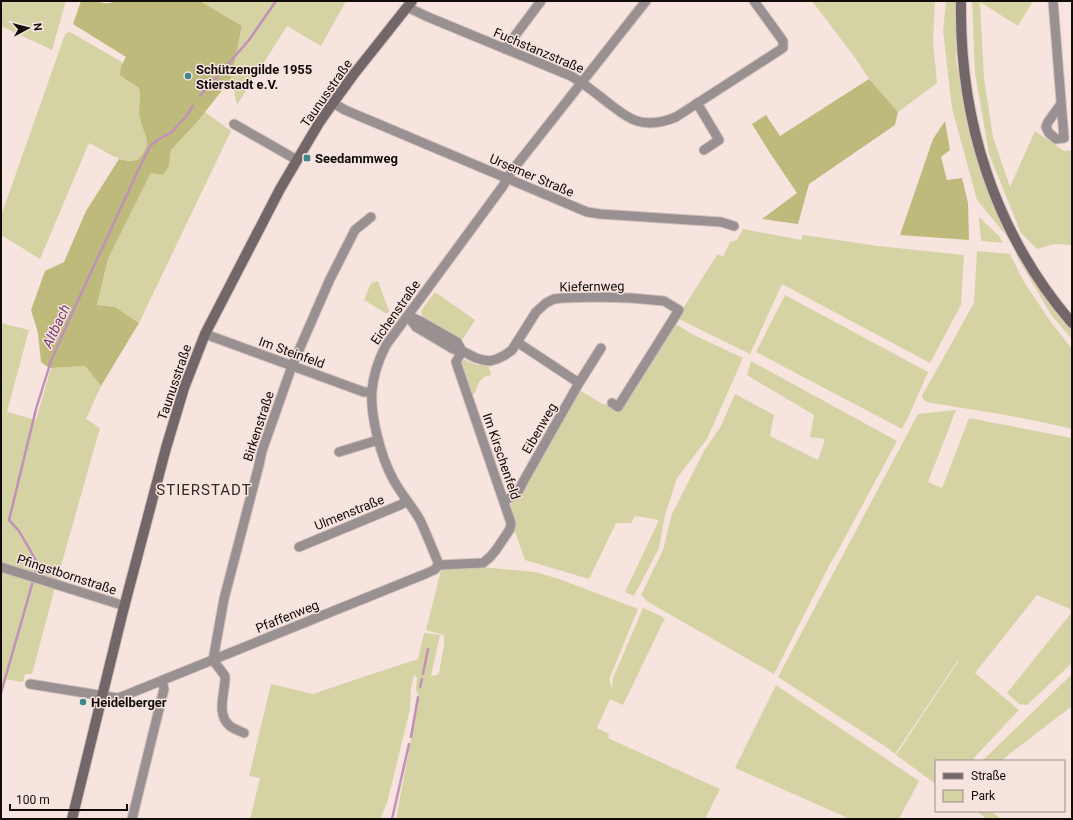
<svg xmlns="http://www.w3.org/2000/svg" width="1073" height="820" font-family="Roboto,sans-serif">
<rect width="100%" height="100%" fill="#f7e4de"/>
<g fill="#d5d3a4">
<polygon points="1,1 66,1 52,50 1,26"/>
<polygon points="200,1 346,1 321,46 287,26 237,105 231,79 242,26"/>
<polygon points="812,1 935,1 933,40 937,83 898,112 869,79 856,59"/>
<polygon points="946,1 956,1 956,60 967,125 1006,235 977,200 952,108 943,31"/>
<polygon points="972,1 1033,1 1018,26 980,2 984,79 993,137 1010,187 1035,131 1064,151 1072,150 1072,245 1054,244 1037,249 1021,233 989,154 975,73"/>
<path d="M70,32L122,62L121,66L125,80L132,83L139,88C141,96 139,105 139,113C141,134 156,140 138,160C117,163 108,152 89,143L40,259L1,235V216L63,40L66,33Z"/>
<polygon points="205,112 231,131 139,323 115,307 97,305 108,259 151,173 169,166 171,150 198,121"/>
<polygon points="979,217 999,236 1003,243 981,241 979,221"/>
<polygon points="743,229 801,240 803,235 878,246 964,255 961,305 930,363 782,284 750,354 677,318 715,258 718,254 723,257 730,242 737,240"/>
<path d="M977,251L1010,254L1024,282L1050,321L1072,349V429C1024,417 975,410 926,402L923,399L922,396L974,303Z"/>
<polygon points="1019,254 1072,327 1072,339 1052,316 1016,255"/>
<polygon points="378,281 389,311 387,314 364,300 371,283"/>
<polygon points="435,292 475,320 462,340 425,319 422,315 421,311"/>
<polygon points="785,295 928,372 907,420 902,429 756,352"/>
<polygon points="1,323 29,330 7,412 36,420 51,368 85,366 101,386 86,419 100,428 57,580 32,674 25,674 23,682 4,679 1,698"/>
<polygon points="674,323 692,334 743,358 707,439 677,478 665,515 659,548 634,596 625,592 659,520 635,516 631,523 616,523 589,579 525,560 515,532 511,505 547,450 563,420 581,391 603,404 623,407"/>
<path d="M465,360L477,365H488L491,375C473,379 481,390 471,397L460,365L461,361Z"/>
<polygon points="751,361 897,441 835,556 831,562 774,674 648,602 641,595 663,550 672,514 704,451 721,426 735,394 774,415 770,436 818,460 825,439 810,437 814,415 747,375"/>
<polygon points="956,410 928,482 942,488 969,418 1072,438 1072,610 1037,595 975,673 1019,710 971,761 936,761 936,784 896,755 958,662 958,660 895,754 886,747 778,677 918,414"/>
<polygon points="481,567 535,572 559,579 638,609 610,677 610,682 612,689 613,678 643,608 665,618 623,705 610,699 597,728 609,734 608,738 720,789 705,819 396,819 419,696 416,690 417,677 414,675 411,688 410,709 387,803 380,819 250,819 260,778 249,776 271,684 313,694 360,678 418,659 424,633 440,635 431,676 437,675 439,673 444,645 444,635 426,630 441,570"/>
<polygon points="1072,612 1072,663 1027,705 1019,704 1007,693"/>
<polygon points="1072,674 1072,706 1008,755 1002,761 982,761"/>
<polygon points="776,685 919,781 899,819 850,819 735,768"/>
<polygon points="976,811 991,811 1001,819 987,819"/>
</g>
<g fill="#bdba7c">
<path d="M81,1C85,1 90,0 95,1C103,2 106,6 114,1H200L242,26L231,79L198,121L171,150L169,166L163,175L151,173L108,259L97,305L115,307L139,323L101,386L85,366L51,368L48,367L41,362L38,333L31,310L45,271L64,262L86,211L119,159L129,161L138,160C156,140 141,134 139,113C139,105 141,96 139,88C133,83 126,81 120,75L121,66L126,57L73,24Z"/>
<polygon points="869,79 898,112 895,125 809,184 798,224 762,219 797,193 770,153 752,124 766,115 780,136"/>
<polygon points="945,121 950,150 941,157 947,180 962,178 968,203 969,240 900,235 933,139"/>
</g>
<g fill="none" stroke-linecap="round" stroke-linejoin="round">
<g stroke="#c290b9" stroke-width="2.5">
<polyline points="200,96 249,40 276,1"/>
<polyline points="35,573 38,564 19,531 9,520 36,409 51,361 74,309 143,160 151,145 159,139 172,132 186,116 193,106"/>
<polyline points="423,674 428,649"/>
<polyline points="420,687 422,679"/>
<polyline points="1,693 33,581"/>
<polyline points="411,737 418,697"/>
<polyline points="392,819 409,744"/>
</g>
<g stroke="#d2c1bc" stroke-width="11">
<g id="street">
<polyline points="1053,1 1064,138 1056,139 1049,133 1046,127 1048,122 1061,104"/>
<path d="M407,7L428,17L571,76C585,84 598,95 611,105C619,111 627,118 637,121C650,125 664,122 676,117L783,48V41L754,1"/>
<polyline points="505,49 541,1"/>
<polyline points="333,103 345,110 587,212 600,214 721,222 734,226"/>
<polyline points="697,103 719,140 704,150"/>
<polyline points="234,124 297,160"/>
<polyline points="408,316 416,327 453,349 462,351 476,358 483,360 490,361 497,359 505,355 512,350 536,312 546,303 554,299 563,298 597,297 631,298 664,301 679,310 618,407 612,403"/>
<polyline points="408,316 420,321 457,342 462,351"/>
<polyline points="205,334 364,392 371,392"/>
<polyline points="517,342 579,383"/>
<polyline points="339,452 378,440"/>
<polyline points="504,501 517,494 523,482 579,383 601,348"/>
<polyline points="299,547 400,505 407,501"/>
<path d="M439,565C433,550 427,535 420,520C412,506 401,494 393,479C381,457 370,416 372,391C373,375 379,359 386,345L503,186L511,172L646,1"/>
<polyline points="1,567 125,606"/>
<polyline points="30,684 117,698 121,697 425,574 434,570 439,565 483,563 490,557 496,550 510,529 511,523 456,362 462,351"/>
<path d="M244,733C240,731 234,729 230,726C215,714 226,691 225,676L213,660L224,599L259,465L262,451L292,366L330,279L355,230L371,217"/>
<polyline points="132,819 164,689 162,681"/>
</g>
</g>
<g stroke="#d2c1bc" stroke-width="12">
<g id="secondary">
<path d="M961,1C959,119 994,232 1072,323"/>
<polyline points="72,819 123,611 166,448 184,388 205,334 280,189 319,123 333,103 354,74 412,1"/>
</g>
</g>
<use href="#street" stroke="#989091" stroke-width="9"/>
<use href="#secondary" stroke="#726668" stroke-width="10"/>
</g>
<g fill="#3f878e" stroke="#f7e4de" stroke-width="1.5">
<circle cx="188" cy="76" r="4"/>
<rect x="303" y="154" width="8" height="8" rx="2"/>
<circle cx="83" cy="702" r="4"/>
</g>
<g text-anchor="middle" stroke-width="3" stroke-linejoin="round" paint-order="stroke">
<g font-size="13" fill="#120c0a" stroke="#f7e4de">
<text transform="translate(539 50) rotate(23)" y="5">Fuchstanzstraße</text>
<text transform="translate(326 93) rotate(-55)" y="5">Taunusstraße</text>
<text transform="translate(532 175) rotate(23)" y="5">Ursemer Straße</text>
<text transform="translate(592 286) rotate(-1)" y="5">Kiefernweg</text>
<text transform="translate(395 312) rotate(-55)" y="5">Eichenstraße</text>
<text transform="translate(292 352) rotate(20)" y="5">Im Steinfeld</text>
<text transform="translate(174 382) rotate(-71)" y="5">Taunusstraße</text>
<text transform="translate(258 426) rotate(-72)" y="5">Birkenstraße</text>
<text transform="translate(539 428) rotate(-60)" y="5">Eibenweg</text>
<text transform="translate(502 456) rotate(71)" y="5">Im Kirschenfeld</text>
<text transform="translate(349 512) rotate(-22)" y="5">Ulmenstraße</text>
<text transform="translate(67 574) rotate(18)" y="5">Pfingstbornstraße</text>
<text transform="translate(287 616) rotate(-22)" y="5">Pfaffenweg</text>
</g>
<g font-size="13" font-weight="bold" fill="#120c0a" stroke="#f7e4de" text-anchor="start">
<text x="196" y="74">Schützengilde 1955<tspan x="196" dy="15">Stierstadt e.V.</tspan></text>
<text x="315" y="163">Seedammweg</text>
<text x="91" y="707">Heidelberger</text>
</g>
<g font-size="14" font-style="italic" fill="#72356a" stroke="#f7e4de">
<text transform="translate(56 326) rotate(-65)" y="5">Altbach</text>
</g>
<g font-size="15" letter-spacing="1" fill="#352723" stroke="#f7e4de">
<text x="204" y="495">STIERSTADT</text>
</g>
</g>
<rect width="1073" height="820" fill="none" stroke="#120c0a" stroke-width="4"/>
<rect x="935" y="760" width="130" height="52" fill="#f7e4de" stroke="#9b8e89"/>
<rect x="943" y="773" width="20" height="6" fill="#726668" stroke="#9b8e89"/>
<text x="971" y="780" font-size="12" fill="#120c0a">Straße</text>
<rect x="943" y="790" width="20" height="12" fill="#d5d3a4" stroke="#9b8e89"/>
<text x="971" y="800" font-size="12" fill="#120c0a">Park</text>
<g transform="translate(28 28) rotate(83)" stroke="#f7e4de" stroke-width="3" paint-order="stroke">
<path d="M0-3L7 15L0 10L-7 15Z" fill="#120c0a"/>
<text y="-6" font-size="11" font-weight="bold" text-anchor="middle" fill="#120c0a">N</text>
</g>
<path d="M10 804v6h117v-6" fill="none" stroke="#120c0a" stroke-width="2"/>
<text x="16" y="804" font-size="12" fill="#120c0a" stroke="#f7e4de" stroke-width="3" paint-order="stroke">100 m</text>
</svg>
